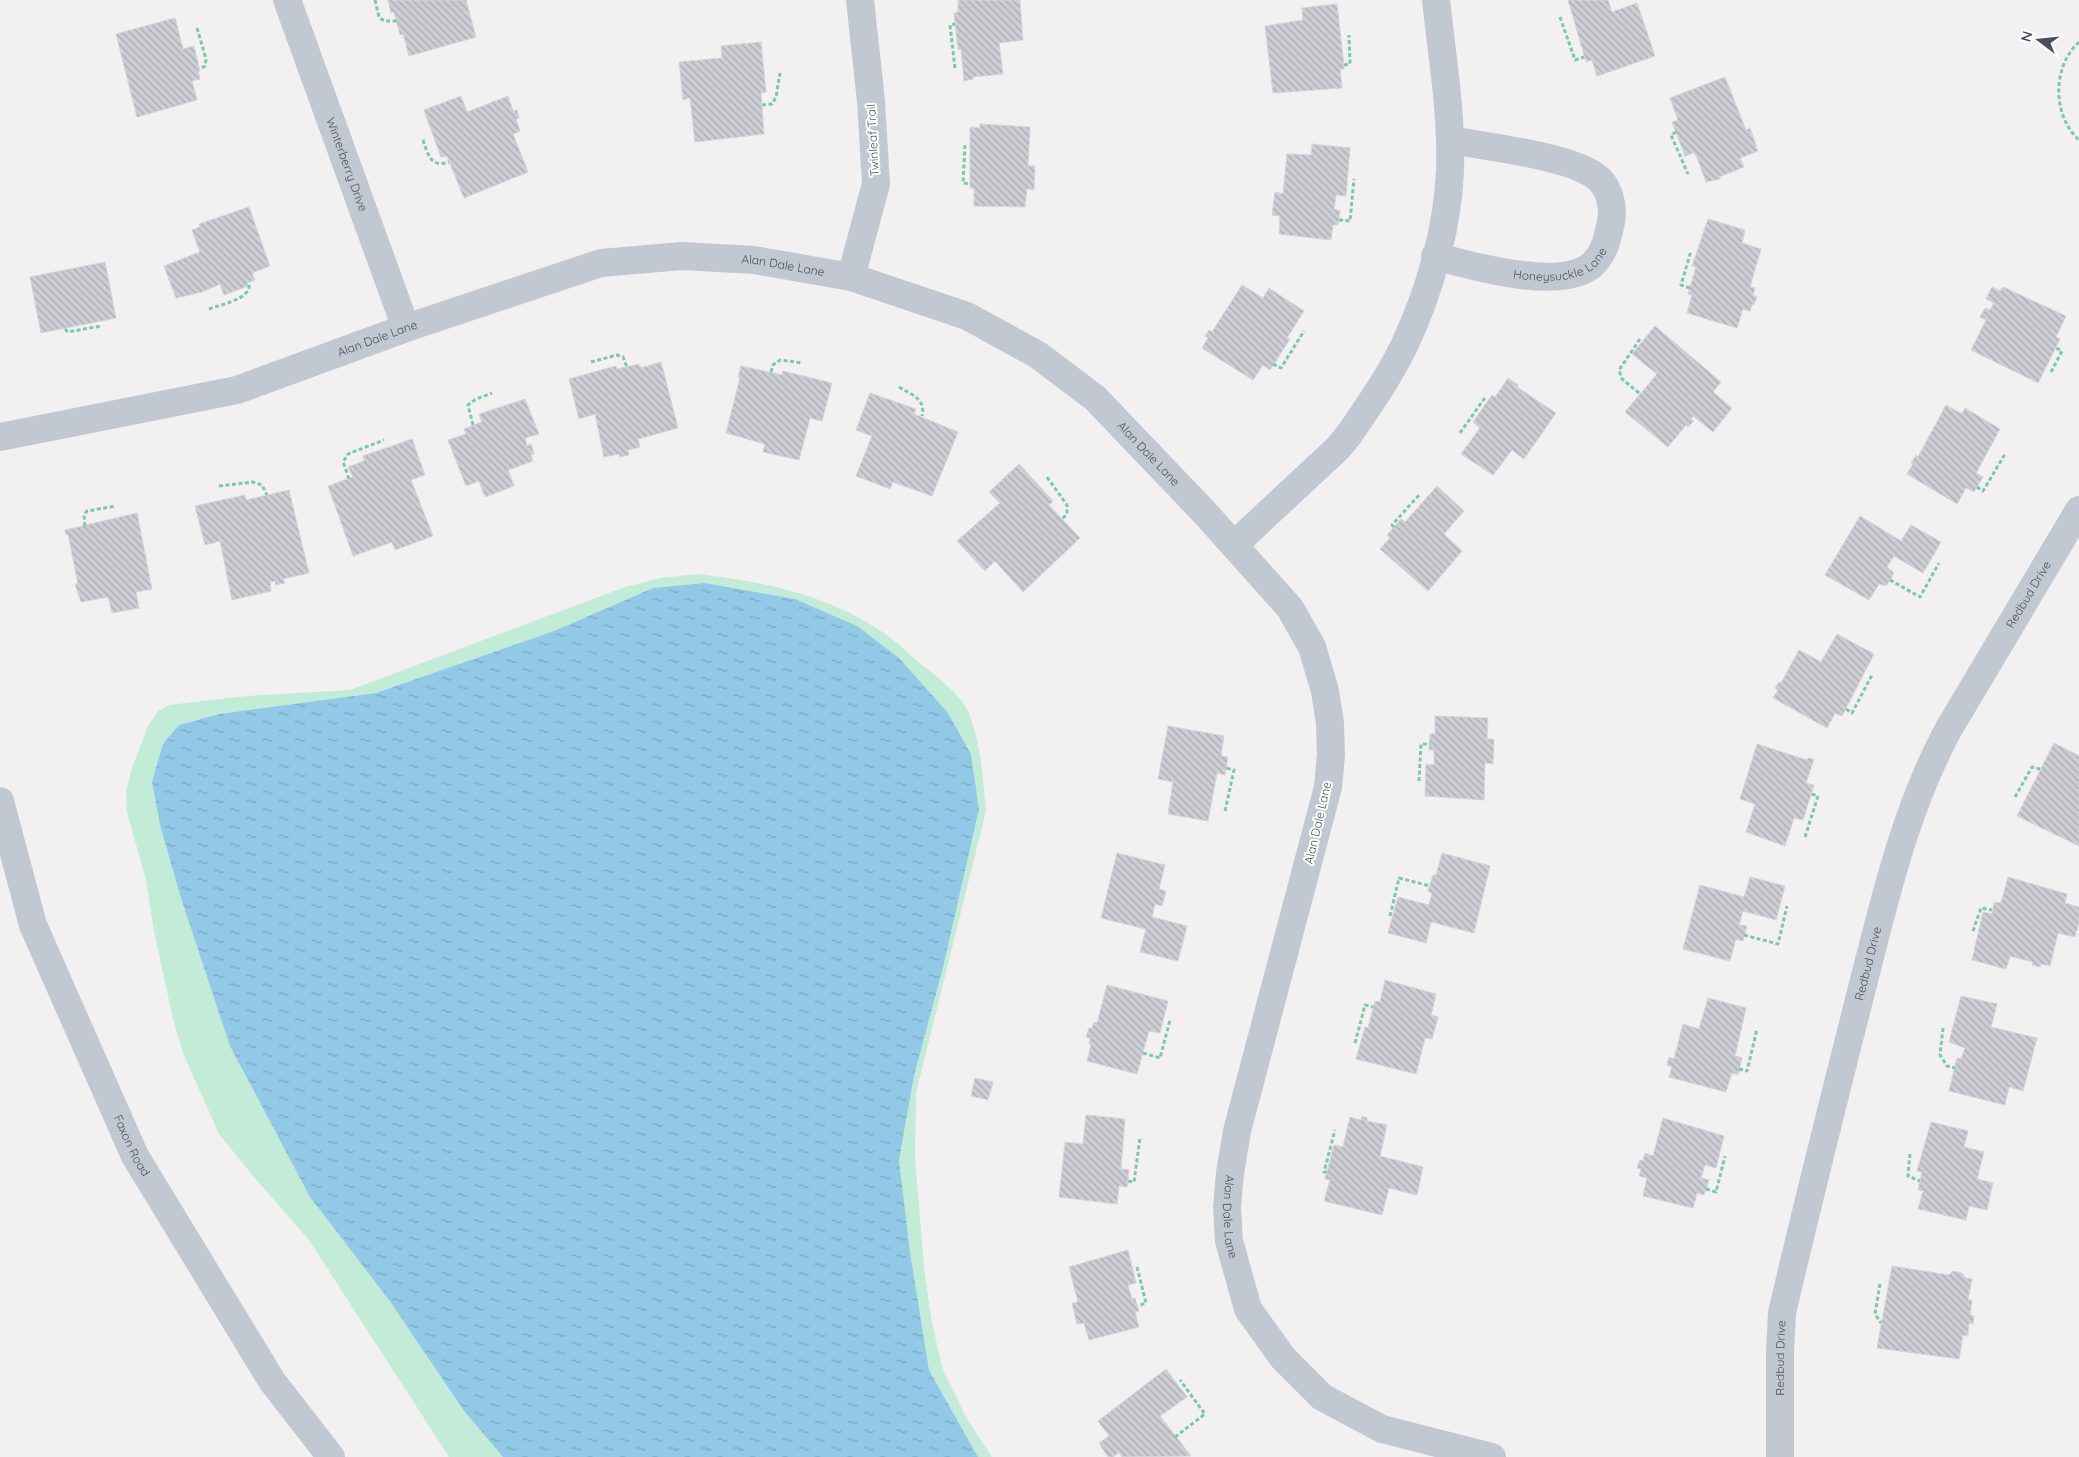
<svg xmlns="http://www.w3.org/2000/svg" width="2079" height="1457" font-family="Quicksand,sans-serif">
<defs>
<pattern id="water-ripples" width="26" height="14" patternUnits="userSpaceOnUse" patternTransform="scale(1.25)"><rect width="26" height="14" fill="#92c9e6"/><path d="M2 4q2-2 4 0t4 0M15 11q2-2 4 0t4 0" fill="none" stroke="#79a6be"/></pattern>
<pattern id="building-back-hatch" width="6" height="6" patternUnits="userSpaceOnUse" patternTransform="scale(1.25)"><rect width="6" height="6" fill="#cdced4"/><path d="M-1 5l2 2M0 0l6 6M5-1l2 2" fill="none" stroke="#a8aaaf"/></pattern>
</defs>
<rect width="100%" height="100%" fill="#f2f0f0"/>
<path fill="#c2ecd8" d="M699,574C763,582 822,593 878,629C894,639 908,653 922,665C934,674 959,694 966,707C980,735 983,779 986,811L916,1093L915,1158L924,1268L932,1323L943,1370L967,1419L992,1457H978L929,1370L910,1252L899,1160L914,1076L943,968L979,809L971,754L948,713L704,583L653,588L554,631L376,693L219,714L179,725L152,782L160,825L180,895L310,1197L389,1300L464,1411L503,1457H449L309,1240L254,1177L219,1134L183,1053L173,1019L154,931L146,880L127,812L126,793L132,768L148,726L158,711L169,705L247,696L350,690L625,587L661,578Z"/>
<polygon fill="url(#water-ripples)" points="704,583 795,599 857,626 899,658 948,713 971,754 979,809 943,968 914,1076 899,1160 910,1252 929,1370 978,1457 503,1457 464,1411 389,1300 310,1197 230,1046 180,895 160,825 152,782 163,744 179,725 219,714 376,693 554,631 653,588"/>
<g fill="url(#building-back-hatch)" stroke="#d4d5db">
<polygon points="388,0 466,0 476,37 409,56 403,34 400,35 394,12 391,13"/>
<polygon points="958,0 1020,0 1023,40 999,43 1003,74 973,77 973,79 964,81 961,49 958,50 954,13 958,12"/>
<polygon points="1568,0 1608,0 1612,12 1637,3 1655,56 1597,76 1592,60 1586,62"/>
<polygon points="1337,4 1344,65 1344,69 1340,69 1342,88 1273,93 1265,26 1303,20 1302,8"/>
<polygon points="175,18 183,49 194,46 200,71 198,71 200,79 192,81 197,100 137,117 116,34"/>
<polygon points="761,42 766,92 761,93 764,134 695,142 690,98 683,100 679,62 722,58 721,46"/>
<polygon points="1725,77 1746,130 1750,128 1758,151 1740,158 1744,167 1719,177 1720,179 1706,182 1696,155 1693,153 1685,156 1672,122 1678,120 1670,98"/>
<polygon points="461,96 467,112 508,96 513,111 517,110 519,118 516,119 520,131 513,134 528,172 464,198 447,156 441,157 424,110"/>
<polygon points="980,124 1030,127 1028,166 1035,166 1034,190 1027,189 1025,207 974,206 974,188 970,188 970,127 980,128"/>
<polygon points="1312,144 1350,148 1346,196 1336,195 1334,209 1340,211 1338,225 1333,225 1331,240 1279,234 1280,216 1272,215 1275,192 1283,194 1287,154 1311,155"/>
<polygon points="249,207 270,266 252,273 255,280 247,283 248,286 224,295 220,284 202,292 176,298 164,266 200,252 192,230 200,227 199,224"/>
<polygon points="1708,219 1745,230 1742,243 1761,249 1750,287 1755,288 1753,296 1757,296 1754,305 1752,304 1750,311 1743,309 1737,328 1687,313 1692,295 1688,294 1696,267 1692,266"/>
<polygon points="105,262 116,318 41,333 30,277"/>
<polygon points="1242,285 1263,298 1269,288 1304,311 1287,338 1290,339 1270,370 1263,365 1253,380 1202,348 1208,338 1205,336 1209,330 1212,332"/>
<polygon points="1992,287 2000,291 2003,287 2066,316 2056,337 2060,339 2038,383 1971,350 1986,320 1980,317 1985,308 1990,310 1994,303 1986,299"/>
<polygon points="1655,326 1721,382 1713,392 1732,408 1713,432 1693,416 1691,419 1694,421 1688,427 1686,425 1668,447 1625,412 1657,374 1632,354"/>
<polygon points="661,362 678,428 638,439 640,447 628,450 629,455 620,457 619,454 604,457 595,414 579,419 569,379 616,366 617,369 639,364 641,368"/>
<polygon points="741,366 782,375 783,371 832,383 822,421 810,418 799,460 763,452 765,444 726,433 740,378 738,377"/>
<polygon points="1508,378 1518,385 1517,387 1556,413 1524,459 1512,450 1493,475 1461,454 1480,428 1473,422 1492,395 1495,397"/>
<polygon points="870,393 916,409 914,414 958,432 932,496 893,482 890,489 856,476 872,436 856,430"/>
<polygon points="525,399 539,434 525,438 527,446 531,444 534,454 531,455 533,461 508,470 514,486 485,497 479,481 466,486 448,440 466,434 464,429 482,422 479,414"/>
<polygon points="1946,405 1962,414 1965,408 2000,429 1976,473 1983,477 1974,492 1966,488 1957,504 1907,474 1913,464 1911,463 1916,455 1918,457"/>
<polygon points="412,439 425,475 411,480 433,536 395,550 392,542 353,556 328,486 353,477 348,467 364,461 363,456"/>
<polygon points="1019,464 1053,501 1049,505 1080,538 1023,592 995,561 985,571 957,541 1000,503 989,492"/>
<polygon points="1437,486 1464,511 1444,534 1462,551 1428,591 1380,549 1390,538 1387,535 1401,519 1405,522"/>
<polygon points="289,490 309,573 283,579 285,583 276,585 275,581 270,582 271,591 232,600 220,541 205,545 195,506 245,495 246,500"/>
<polygon points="137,513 152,589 136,592 139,608 112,613 108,597 81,602 75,584 78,584 68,534 66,535 65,530"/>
<polygon points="1860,516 1901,541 1911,525 1941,542 1923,573 1894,556 1887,567 1894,573 1890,580 1886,586 1879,584 1869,600 1825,575"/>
<polygon points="1837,634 1874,654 1842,716 1835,713 1827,728 1773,698 1778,690 1775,688 1779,682 1781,683 1799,650 1821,662"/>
<polygon points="1435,716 1488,718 1487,739 1494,739 1493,764 1485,763 1484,800 1425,796 1426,764 1434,765 1434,750 1429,750 1430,734 1435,734"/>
<polygon points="1168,726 1224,736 1221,756 1228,757 1225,775 1217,773 1208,821 1168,814 1173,782 1158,779"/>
<polygon points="2054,743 2079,756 2079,846 2017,816"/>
<polygon points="1757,744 1807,760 1808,758 1814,759 1806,783 1814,785 1803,820 1794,818 1785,846 1746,832 1755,804 1740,799"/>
<polygon points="1117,853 1165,865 1159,889 1166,891 1162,906 1155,904 1152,917 1187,926 1178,961 1140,952 1146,929 1101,918"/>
<polygon points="1442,853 1490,866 1474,933 1431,922 1426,943 1388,933 1398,897 1429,905 1432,893 1428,891 1433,875 1436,875"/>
<polygon points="1750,877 1785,886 1776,920 1743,911 1739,925 1747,926 1743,941 1736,939 1730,961 1683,949 1700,885 1744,897"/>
<polygon points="2008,877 2067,894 2065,903 2079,907 2079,923 2075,937 2058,933 2050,966 2041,964 2040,967 2032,965 2033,962 2010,956 2006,969 1972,960 1983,912 1992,914 1994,902 2001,903"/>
<polygon points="1385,980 1436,994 1431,1015 1438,1017 1432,1039 1425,1038 1416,1074 1356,1059 1365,1027 1368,1028 1375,1001 1380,1002"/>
<polygon points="1107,985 1168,1001 1160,1033 1149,1031 1137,1074 1087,1061 1091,1045 1089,1044 1090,1038 1086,1037 1089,1028 1092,1028 1094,1022 1097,1023"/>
<polygon points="1961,996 1997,1004 1991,1027 2037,1038 2023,1091 2009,1087 2005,1105 1949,1091 1957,1058 1961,1059 1965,1048 1949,1042"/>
<polygon points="1708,998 1746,1008 1735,1056 1742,1058 1738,1075 1732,1073 1726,1092 1669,1077 1672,1067 1667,1065 1669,1057 1674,1059 1683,1024 1699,1029"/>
<polygon points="975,1078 993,1082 988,1100 971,1096"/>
<polygon points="1086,1115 1125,1119 1121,1169 1129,1170 1127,1187 1119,1186 1117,1204 1059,1197 1065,1142 1083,1144"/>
<polygon points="1362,1116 1367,1118 1367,1121 1387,1125 1380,1156 1423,1167 1417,1195 1389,1188 1382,1215 1324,1201 1330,1180 1325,1179 1334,1145 1343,1147 1350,1117 1361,1120"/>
<polygon points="1663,1118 1724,1136 1716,1168 1705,1165 1701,1178 1709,1180 1704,1195 1697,1193 1693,1208 1643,1196 1647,1178 1639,1176 1641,1169 1637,1168 1640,1160 1643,1161 1645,1153 1653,1156"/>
<polygon points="1931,1122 1968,1131 1964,1147 1984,1152 1977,1179 1993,1183 1987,1210 1969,1206 1966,1220 1918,1209 1923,1191 1918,1190 1922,1172 1917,1171"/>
<polygon points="1128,1250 1136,1283 1128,1285 1132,1299 1135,1298 1139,1311 1135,1312 1139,1327 1089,1340 1084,1323 1077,1324 1072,1303 1078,1302 1069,1267"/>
<polygon points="1892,1266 1949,1275 1953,1271 1962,1273 1966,1278 1972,1279 1968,1300 1972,1300 1970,1315 1974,1316 1973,1324 1969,1323 1968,1336 1963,1335 1959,1359 1877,1348"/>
<polygon points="1166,1369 1187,1397 1160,1416 1191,1456 1122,1457 1119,1452 1113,1457 1108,1457 1099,1443 1109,1436 1098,1421"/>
</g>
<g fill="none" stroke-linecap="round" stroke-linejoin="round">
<g stroke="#7cc8ad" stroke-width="3" stroke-dasharray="4 2.5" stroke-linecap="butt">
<polyline points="375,0 379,17 384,21 397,21"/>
<polyline points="1560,17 1575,60 1584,57"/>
<polyline points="197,28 206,59 205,66 200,69"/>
<path d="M2079,42C2052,67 2052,115 2079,140"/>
<polyline points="1344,65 1350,64 1349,35"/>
<polyline points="955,68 950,25 955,24"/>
<polyline points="762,105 772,104 776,97 780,73"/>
<polyline points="1676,132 1671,135 1688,174"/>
<path d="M423,140C428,155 431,168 449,162"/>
<polyline points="965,145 963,183 970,184"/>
<polyline points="1339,220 1350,221 1354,179"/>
<polyline points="1690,288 1681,285 1691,251"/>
<path d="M209,309C222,304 252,299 249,283"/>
<polyline points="65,329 68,332 101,326"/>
<polyline points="591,362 617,355 623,357 627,367"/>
<polyline points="1273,364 1281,368 1304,331"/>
<polyline points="771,372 773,365 780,360 803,363"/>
<polyline points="2051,372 2062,351 2056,348"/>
<path d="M899,387C912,395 926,399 922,416"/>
<polyline points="1639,393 1622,379 1619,370 1640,339"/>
<polyline points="473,425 468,405 476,399 492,393"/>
<polyline points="1460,433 1484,399 1487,401"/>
<polyline points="1047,477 1067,505 1067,514 1062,519"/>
<polyline points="349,479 343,462 348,454 384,440"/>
<polyline points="219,486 253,482 262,485 267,495"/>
<polyline points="1977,487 1983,491 2005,454"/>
<polyline points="85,526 84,515 87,511 116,506"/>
<polyline points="1394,527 1392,525 1420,494"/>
<polyline points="1890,580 1920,597 1939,563"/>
<polyline points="1846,709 1852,713 1872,675"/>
<polyline points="1419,781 1421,744 1430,744"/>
<polyline points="2015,797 2032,767 2040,769"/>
<polyline points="1225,811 1234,770 1226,768"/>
<polyline points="1805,837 1818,796 1811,794"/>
<polyline points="1390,916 1399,878 1430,886"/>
<polyline points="1973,931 1981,908 1992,910"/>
<polyline points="1744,935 1778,944 1787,906"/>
<polyline points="1943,1028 1940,1055 1947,1066 1955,1068"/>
<polyline points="1355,1043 1365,1005 1373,1007"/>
<polyline points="1143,1053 1160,1058 1170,1020"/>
<polyline points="1739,1069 1747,1071 1757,1029"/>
<polyline points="1910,1154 1908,1176 1920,1181"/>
<polyline points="1327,1172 1324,1172 1335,1130"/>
<polyline points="1128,1181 1134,1182 1140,1138"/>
<polyline points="1706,1189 1716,1192 1725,1156"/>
<polyline points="1137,1267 1146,1303 1138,1306"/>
<polyline points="1880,1284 1875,1314 1881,1323"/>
<polyline points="1175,1437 1205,1414 1180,1380"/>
</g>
<g stroke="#c2c8d1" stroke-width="28">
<path id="s1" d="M287,0L406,328"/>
<path id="s2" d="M1435,256C1471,266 1564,293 1594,263C1605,251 1608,237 1611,222C1614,205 1609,185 1594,175C1563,155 1488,147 1450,140"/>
<polyline points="851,277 876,184 871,101 860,0"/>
<path id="s3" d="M0,437L237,390L406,328L601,263L682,256L754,260L851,277L967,316L1038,355L1095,398L1204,512L1290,608L1312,647L1325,691L1330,723L1331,755L1328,787L1237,1131L1230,1173L1227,1207L1229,1241L1248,1309L1283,1358L1322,1397L1382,1429L1492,1457"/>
<path d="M1234,545L1338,448L1348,436C1368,407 1389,377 1404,346C1429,293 1448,229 1450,170C1452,113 1442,56 1436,0"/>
<path id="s4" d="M0,801L33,925L135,1156L272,1381L331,1457"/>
<path id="s5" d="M1780,1457V1352L1782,1313C1807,1205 1834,1099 1861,992C1884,903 1904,812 1948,730L2079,510"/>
</g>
</g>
<g text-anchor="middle" stroke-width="4" stroke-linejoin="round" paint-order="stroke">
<g font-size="12" fill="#49505c" stroke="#fff">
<text transform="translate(873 140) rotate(-93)" y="4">Twinleaf Trail</text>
<text dy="4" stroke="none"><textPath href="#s1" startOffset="175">Winterberry Drive</textPath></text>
<text dy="4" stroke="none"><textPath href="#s2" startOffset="131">Honeysuckle Lane</textPath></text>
<text dy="4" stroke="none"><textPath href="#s3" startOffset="810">Alan Dale Lane</textPath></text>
<text dy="4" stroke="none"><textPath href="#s3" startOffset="391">Alan Dale Lane</textPath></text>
<text dy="4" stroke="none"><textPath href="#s3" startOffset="1231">Alan Dale Lane</textPath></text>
<text dy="4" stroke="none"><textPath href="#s5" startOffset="909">Redbud Drive</textPath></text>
<text transform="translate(1318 823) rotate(-77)" y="4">Alan Dale Lane</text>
<text dy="4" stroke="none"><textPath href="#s5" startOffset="504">Redbud Drive</textPath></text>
<text dy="4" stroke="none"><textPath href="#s4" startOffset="370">Faxon Road</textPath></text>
<text dy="4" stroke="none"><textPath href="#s3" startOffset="2070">Alan Dale Lane</textPath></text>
<text dy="4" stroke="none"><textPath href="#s5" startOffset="99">Redbud Drive</textPath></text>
</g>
</g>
<g transform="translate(2039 40) rotate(286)" stroke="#ffffff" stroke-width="4" paint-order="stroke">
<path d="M0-4L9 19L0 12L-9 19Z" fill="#49505c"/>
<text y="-8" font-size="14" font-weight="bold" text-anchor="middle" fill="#49505c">N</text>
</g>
</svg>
